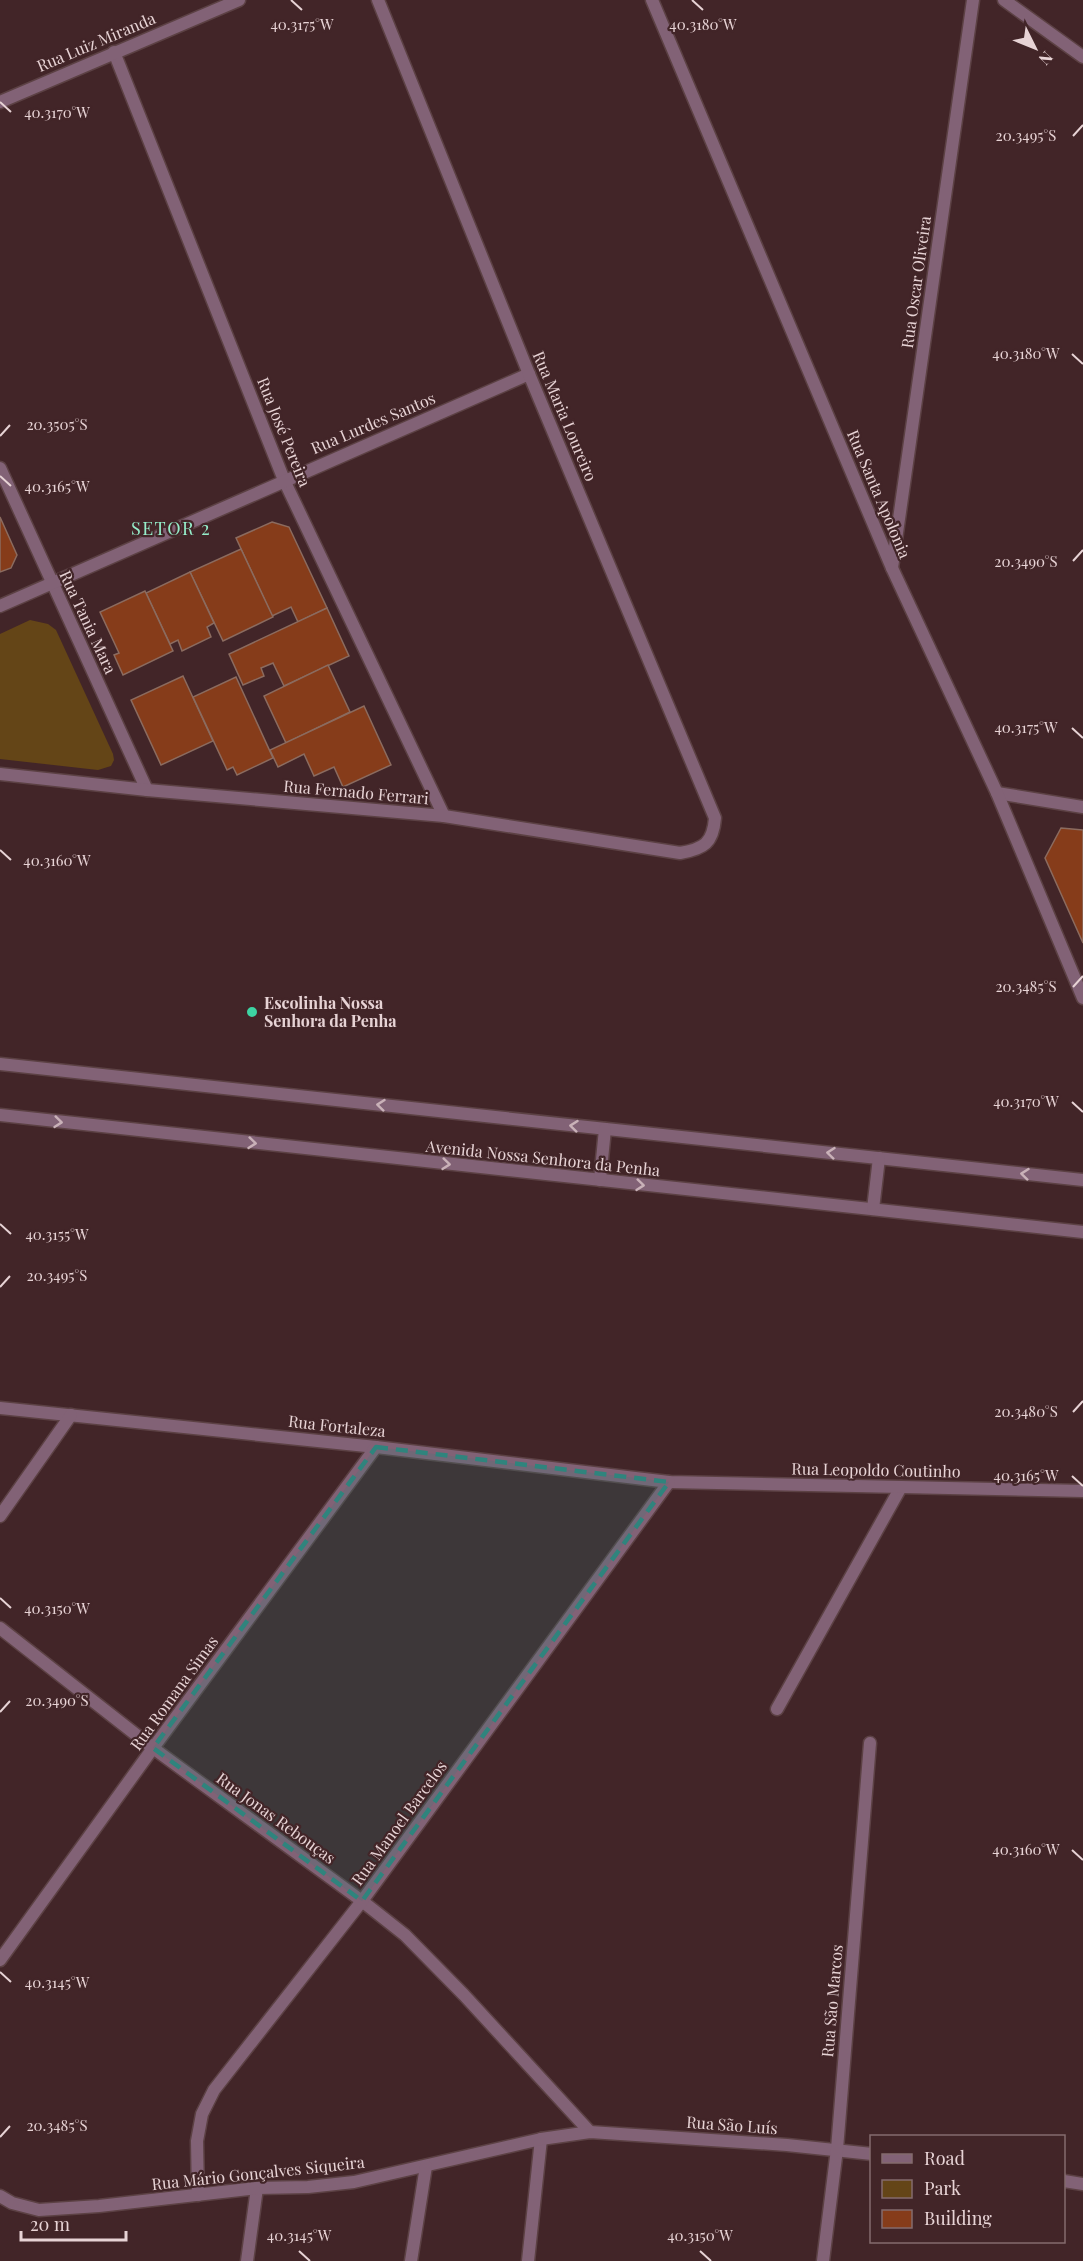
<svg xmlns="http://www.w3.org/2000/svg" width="1083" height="2261" font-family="'Playfair Display',serif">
<rect width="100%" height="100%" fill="#422528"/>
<polygon fill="#644517" points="30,620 48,624 56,630 113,754 114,760 111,766 98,770 0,759 0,634"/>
<g fill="#863c1a" stroke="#8b6b5f" stroke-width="1.5">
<polygon points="0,517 17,555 11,568 0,572"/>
<polygon points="272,522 289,527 327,608 298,622 291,607 272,616 236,538"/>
<polygon points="241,549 273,617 223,641 190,572"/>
<polygon points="190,572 214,623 207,627 211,637 182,651 178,640 170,644 146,593"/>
<polygon points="145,591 173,651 123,675 114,655 119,653 100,612"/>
<polygon points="327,608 349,656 284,686 273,663 261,668 264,676 243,685 229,654"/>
<polygon points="328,665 350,712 286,743 264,696"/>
<polygon points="183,676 213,741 161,765 131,700"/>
<polygon points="236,677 273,758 237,775 233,767 227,770 193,697"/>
<polygon points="364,706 391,765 343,787 334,767 314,776 304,754 278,767 270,750"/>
<polygon points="1061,828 1083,830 1083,943 1045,858"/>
</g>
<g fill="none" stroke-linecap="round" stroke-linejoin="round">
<g stroke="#5c4144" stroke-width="15">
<g id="service">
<polyline points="777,1709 901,1487"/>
<polyline points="247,2261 257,2188"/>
<polyline points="528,2261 541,2139"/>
</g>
</g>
<g stroke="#5c4144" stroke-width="15">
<g id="minor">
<polyline points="1004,0 1083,57"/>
<polyline points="114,52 284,480 444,816"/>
<polyline points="0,102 239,0"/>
<polyline points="0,468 147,790"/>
<polyline points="892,568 973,0"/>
<polyline points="0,606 529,374"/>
<path d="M0,774L147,790L444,816L680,853C704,849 713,843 715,818L529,374L378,0"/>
<polyline points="997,793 1083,807"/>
<polyline points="0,1408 376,1447 669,1482 1083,1491"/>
<polyline points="0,1516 71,1415"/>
<polyline points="0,1628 153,1748 362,1901 405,1935 464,1995 590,2132"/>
<polyline points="0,1960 153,1748 376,1447"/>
<polyline points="1064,2181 1083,2184"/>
<polyline points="198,2195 197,2141 202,2114 214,2090 362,1901 669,1482"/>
<polyline points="0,2196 12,2203 39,2210 99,2206 257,2188 308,2187 354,2182 541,2139 590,2132 787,2145 872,2154"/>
<polyline points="411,2261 426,2166"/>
<polyline points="823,2261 837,2149 870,1743"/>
</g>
</g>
<g stroke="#5c4144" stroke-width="15">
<g id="tertiary">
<polyline points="652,0 892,568 997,793 1083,998"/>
<polyline points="0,1064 1083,1180"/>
<polyline points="0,1115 1083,1232"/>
<polyline points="600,1180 605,1129"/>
<polyline points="873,1209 879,1158"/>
</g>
</g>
<use href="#service" stroke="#826276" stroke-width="12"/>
<use href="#minor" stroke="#826276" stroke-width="12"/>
<use href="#tertiary" stroke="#826276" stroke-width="12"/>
</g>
<defs><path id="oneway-chevron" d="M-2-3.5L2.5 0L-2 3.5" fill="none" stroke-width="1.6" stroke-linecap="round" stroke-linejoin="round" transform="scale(1.5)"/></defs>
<g stroke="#c9b1b8">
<use href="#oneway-chevron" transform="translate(381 1105) rotate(-174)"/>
<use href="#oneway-chevron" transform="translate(58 1122) rotate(6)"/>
<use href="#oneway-chevron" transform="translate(574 1126) rotate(-174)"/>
<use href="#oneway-chevron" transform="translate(252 1143) rotate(6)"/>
<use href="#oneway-chevron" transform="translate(831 1153) rotate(-174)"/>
<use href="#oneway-chevron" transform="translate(446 1164) rotate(6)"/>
<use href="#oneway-chevron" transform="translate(1025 1174) rotate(-174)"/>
<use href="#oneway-chevron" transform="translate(640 1185) rotate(6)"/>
</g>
<path fill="#2f847d" fill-opacity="0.2" stroke="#2f847d" stroke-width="4.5" stroke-dasharray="12 8" stroke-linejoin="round" d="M376,1447L669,1482L362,1901L153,1748Z"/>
<path fill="none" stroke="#e7d3d5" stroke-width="2" d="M291,0L302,10M692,0L703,10M0,102L11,112M1073,136L1083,125M1072,354L1083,364M0,436L10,425M0,476L11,486M1073,561L1083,550M1072,728L1083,738M0,850L11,860M1073,987L1083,976M1072,1102L1083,1112M0,1224L11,1234M0,1287L10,1276M1073,1412L1083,1401M1072,1476L1083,1486M0,1598L11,1608M0,1712L10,1701M1072,1850L1083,1860M0,1972L11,1982M0,2137L10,2126M299,2251L310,2261M700,2251L711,2261"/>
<circle fill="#3dd4a3" stroke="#422528" stroke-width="2" cx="252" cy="1012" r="6"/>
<g text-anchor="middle" stroke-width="4.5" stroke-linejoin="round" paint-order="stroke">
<g font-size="16" fill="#e7d3d5" stroke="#422528">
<text transform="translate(96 42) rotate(-23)" y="6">Rua Luiz Miranda</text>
<text transform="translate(916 282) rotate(-82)" y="6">Rua Oscar Oliveira</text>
<text transform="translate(565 416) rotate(67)" y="6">Rua Maria Loureiro</text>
<text transform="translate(373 423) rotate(-23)" y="6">Rua Lurdes Santos</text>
<text transform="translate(284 432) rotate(68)" y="6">Rua José Pereira</text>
<text transform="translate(879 494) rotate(67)" y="6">Rua Santa Apolonia</text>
<text transform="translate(88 622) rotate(65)" y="6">Rua Tania Mara</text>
<text transform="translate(356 792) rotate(5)" y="6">Rua Fernado Ferrari</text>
<text transform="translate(543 1158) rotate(6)" y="6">Avenida Nossa Senhora da Penha</text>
<text transform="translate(337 1426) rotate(6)" y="6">Rua Fortaleza</text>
<text transform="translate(876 1470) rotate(1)" y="6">Rua Leopoldo Coutinho</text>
<text transform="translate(174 1693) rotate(-54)" y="6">Rua Romana Simas</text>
<text transform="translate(276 1818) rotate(36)" y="6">Rua Jonas Rebouças</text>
<text transform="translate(399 1823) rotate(-54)" y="6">Rua Manoel Barcelos</text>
<text transform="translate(832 2001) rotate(-85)" y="6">Rua São Marcos</text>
<text transform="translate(732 2125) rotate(4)" y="6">Rua São Luís</text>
<text transform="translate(258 2173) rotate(-6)" y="6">Rua Mário Gonçalves Siqueira</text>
</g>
<g font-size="16" font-weight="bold" fill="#e7d3d5" stroke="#422528" text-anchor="start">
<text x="264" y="1009">Escolinha Nossa<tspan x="264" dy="18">Senhora da Penha</tspan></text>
</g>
<g font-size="18" letter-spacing="1.5" fill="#95eeca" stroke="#422528">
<text x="171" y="535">SETOR 2</text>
</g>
</g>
<g font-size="15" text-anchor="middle" fill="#e7d3d5" stroke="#422528" stroke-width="4.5" stroke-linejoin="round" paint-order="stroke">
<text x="302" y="30">40.3175°W</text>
<text x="703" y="30">40.3180°W</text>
<text x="57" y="118">40.3170°W</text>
<text x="1026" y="141">20.3495°S</text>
<text x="1026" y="359">40.3180°W</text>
<text x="57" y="430">20.3505°S</text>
<text x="57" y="492">40.3165°W</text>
<text x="1026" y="567">20.3490°S</text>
<text x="1026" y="733">40.3175°W</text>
<text x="57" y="866">40.3160°W</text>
<text x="1026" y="992">20.3485°S</text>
<text x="1026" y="1107">40.3170°W</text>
<text x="57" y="1240">40.3155°W</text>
<text x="57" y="1281">20.3495°S</text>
<text x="1026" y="1417">20.3480°S</text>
<text x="1026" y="1481">40.3165°W</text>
<text x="57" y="1614">40.3150°W</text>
<text x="57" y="1706">20.3490°S</text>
<text x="1026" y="1855">40.3160°W</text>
<text x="57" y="1988">40.3145°W</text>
<text x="57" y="2131">20.3485°S</text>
<text x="299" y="2241">40.3145°W</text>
<text x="700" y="2241">40.3150°W</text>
</g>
<rect x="870" y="2135" width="195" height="108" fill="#422528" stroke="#846b6d" stroke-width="1.5"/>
<rect x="882" y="2154" width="30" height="9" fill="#826276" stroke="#846b6d" stroke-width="1.5"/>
<text x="924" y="2165" font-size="18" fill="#e7d3d5">Road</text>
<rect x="882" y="2180" width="30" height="18" fill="#644517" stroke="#846b6d" stroke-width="1.5"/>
<text x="924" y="2195" font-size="18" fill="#e7d3d5">Park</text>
<rect x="882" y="2210" width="30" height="18" fill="#863c1a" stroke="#846b6d" stroke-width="1.5"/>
<text x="924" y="2225" font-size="18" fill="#e7d3d5">Building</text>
<g transform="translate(1035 48) rotate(133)" stroke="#422528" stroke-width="4.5" paint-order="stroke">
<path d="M0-4.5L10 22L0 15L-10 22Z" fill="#e7d3d5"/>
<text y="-9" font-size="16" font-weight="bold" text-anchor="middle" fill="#e7d3d5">N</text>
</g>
<path d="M21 2231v9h105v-9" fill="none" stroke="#e7d3d5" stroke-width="3"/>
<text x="30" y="2231" font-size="18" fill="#e7d3d5" stroke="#422528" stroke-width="4.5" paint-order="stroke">20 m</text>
</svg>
